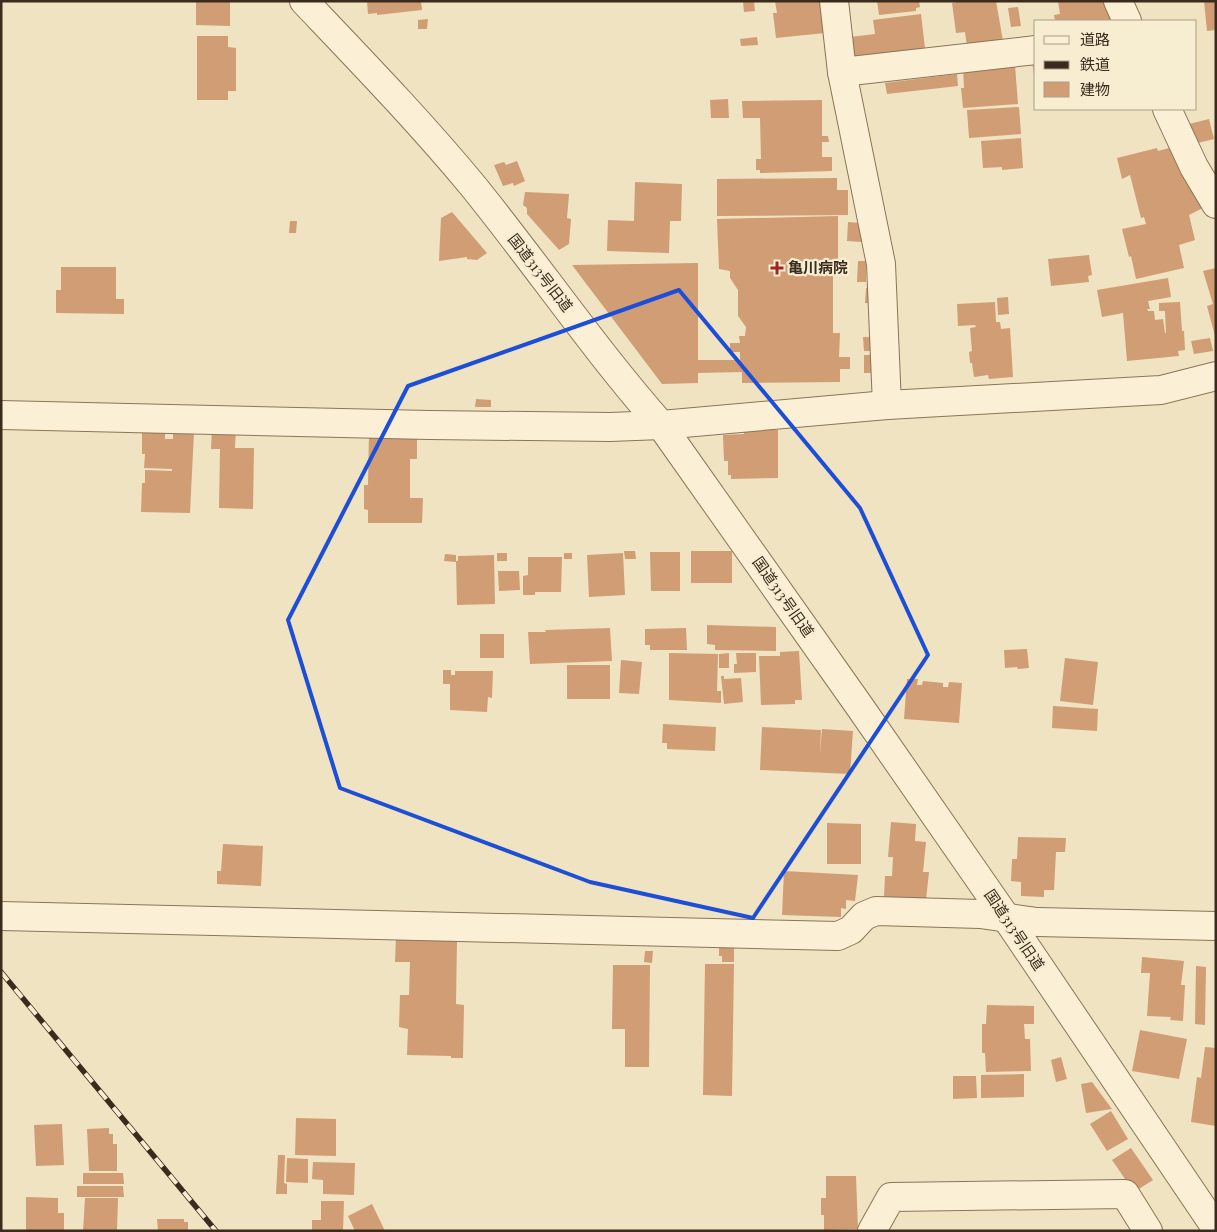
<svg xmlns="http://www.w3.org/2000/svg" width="1217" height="1232" font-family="'Playfair Display','Noto Sans JP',serif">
<rect width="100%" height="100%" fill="#f0e3c1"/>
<g fill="#d09d75">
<polygon points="196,1 230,1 230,26 196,25"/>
<polygon points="367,1 421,1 422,10 377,15 377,13 368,14"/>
<polygon points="743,1 754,1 755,11 744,12"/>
<polygon points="775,1 821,1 825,33 776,38 773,13 777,13"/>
<polygon points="877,1 919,1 920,7 916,8 916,11 879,15"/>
<polygon points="962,1 996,1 1003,41 967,47 965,32 956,33 952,3"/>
<polygon points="1058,1 1105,1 1115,21 1055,21 1054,15 1060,14"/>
<polygon points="1204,1 1216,1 1216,30 1207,31"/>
<polygon points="1018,7 1021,26 1011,27 1008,8"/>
<polygon points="921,14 926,57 854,69 850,37 875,34 873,20"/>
<polygon points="428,19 427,29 418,29 418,20"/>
<polygon points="197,36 228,36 228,47 236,48 236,91 228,91 228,100 197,100"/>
<polygon points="757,37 758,45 741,46 740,39"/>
<polygon points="1032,61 1036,61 1036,82 1035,82"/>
<polygon points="1015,65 1018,104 963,108 961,88 964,88 963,68"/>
<polygon points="957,74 958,86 887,94 885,83"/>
<polygon points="728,99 729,118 711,118 710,100"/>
<polygon points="822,100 822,136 828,136 829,142 822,142 822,157 832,157 832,171 760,173 760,170 756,170 756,159 761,159 760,118 743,118 742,101"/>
<polygon points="1019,107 1021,134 969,138 967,110"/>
<polygon points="1209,119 1214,139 1194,144 1189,124"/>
<polygon points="1021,138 1023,168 1002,170 1002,167 983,168 981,141"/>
<polygon points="1173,147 1205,207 1189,215 1195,240 1179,245 1184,268 1136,279 1131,256 1129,257 1122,229 1146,224 1144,217 1141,218 1130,175 1122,179 1117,158 1157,148 1158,151"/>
<polygon points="517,161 525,181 514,186 513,183 503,186 494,165 504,162 506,165"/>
<polygon points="837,178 837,190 848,190 848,215 717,216 717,179"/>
<polygon points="635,182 682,184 681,221 670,221 669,253 607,251 608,220 634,221"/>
<polygon points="525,192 569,194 567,218 571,219 569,244 559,250 527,214 527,208 523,205"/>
<polygon points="452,212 487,253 477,260 467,259 467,257 439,261 441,218"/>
<polygon points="838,216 838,266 833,266 833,333 840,333 839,357 850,357 850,369 840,369 840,382 742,383 742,372 698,373 698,383 662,384 572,265 698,263 698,360 740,360 740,352 730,352 730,343 740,343 739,336 745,336 746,327 738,316 738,290 730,278 730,271 719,269 717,219"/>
<polygon points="290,221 297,221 296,233 289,233"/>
<polygon points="848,222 861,223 861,242 847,241"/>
<polygon points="1089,255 1092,275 1088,276 1089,282 1051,286 1048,259"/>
<polygon points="858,261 866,261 866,282 857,282"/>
<polygon points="61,267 116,267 116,299 124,299 124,314 56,313 56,290 61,290"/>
<polygon points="1216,268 1216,336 1215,336 1207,306 1213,304 1203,271"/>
<polygon points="1168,278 1171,297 1148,301 1150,309 1147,309 1148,311 1154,311 1155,320 1163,319 1165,333 1166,333 1165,311 1159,311 1159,303 1180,302 1182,331 1184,331 1185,350 1178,351 1179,356 1127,361 1123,313 1102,317 1097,290"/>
<polygon points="866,288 871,288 871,303 865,303"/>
<polygon points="1008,297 1009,314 998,315 997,298"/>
<polygon points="995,302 996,322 1000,322 1001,329 1010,328 1013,377 989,379 988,375 974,377 972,363 970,363 969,352 972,351 970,328 976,327 975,325 958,326 957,304"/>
<polygon points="863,337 874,337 873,351 864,351"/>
<polygon points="1210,338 1213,351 1194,354 1191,341"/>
<rect x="864" y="355" width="9" height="18"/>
<polygon points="476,399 491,400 491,407 475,407"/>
<polygon points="212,427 236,427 235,448 254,448 253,509 219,508 220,449 211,449"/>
<polygon points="142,428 165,429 165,439 173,439 173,431 194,432 190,513 141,512 142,483 145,483 145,470 172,471 172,469 144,468 145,454 142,454"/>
<polygon points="744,430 778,430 778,478 731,479 731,475 728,475 728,461 724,461 723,435 744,434"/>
<polygon points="369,433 417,433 417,459 410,459 410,498 423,498 422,523 368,523 368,510 364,509 364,485 368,485"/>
<polygon points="624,551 635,551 636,559 625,559"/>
<rect x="691" y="551" width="41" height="32"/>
<polygon points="650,552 680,552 680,591 651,591"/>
<rect x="497" y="553" width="10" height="8"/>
<rect x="564" y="553" width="8" height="6"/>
<polygon points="623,553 625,595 589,597 587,555"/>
<polygon points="445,554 456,555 456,562 444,561"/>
<polygon points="494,555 495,604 457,605 456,561 458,561 458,556"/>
<polygon points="528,557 562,557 561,592 535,592 535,595 523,595 523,576 528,575"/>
<polygon points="498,571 519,571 520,590 499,591"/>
<polygon points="707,625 776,627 776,651 715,650 715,645 707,644"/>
<polygon points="610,628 612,661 530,664 528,632 546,632 545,630"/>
<polygon points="686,628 687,650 650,650 650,645 645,645 645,629"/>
<rect x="480" y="634" width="24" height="24"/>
<polygon points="1027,649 1029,668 1018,669 1017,667 1005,668 1004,650"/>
<polygon points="799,651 802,700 795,700 795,704 761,705 759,656 780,656 780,652"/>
<polygon points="669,653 718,654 717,691 721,691 721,703 669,700"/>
<polygon points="729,653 729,668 719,668 719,654"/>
<polygon points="736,653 756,653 756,672 734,673 734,664 737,664"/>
<polygon points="1065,658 1098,662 1093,705 1060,701"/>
<polygon points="621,660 642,662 639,694 619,693"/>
<rect x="567" y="665" width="43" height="34"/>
<polygon points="443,670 451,670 451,675 455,675 455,671 493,671 492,698 488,697 487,712 450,710 450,684 443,684"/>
<polygon points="721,676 724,676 724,679 741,678 743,702 724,704"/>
<polygon points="907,679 918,679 917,685 922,685 923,681 943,683 943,687 948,687 949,682 962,683 959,723 904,719"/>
<polygon points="1053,706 1098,709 1097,731 1052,728"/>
<polygon points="663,724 716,727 715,751 667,749 667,743 662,743"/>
<polygon points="762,727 821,730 820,754 822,729 853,731 850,774 760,770"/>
<polygon points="891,822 916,824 915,841 926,842 923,872 929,872 926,900 884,897 885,876 892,876 893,857 888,857"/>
<polygon points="827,823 861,824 861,864 827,864"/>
<polygon points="1018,837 1066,838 1065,852 1056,852 1054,890 1044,890 1044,897 1021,896 1021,882 1011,881 1012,859 1017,859"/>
<polygon points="223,844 263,846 261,886 217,884 217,871 221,871"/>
<polygon points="784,871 858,875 855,901 846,900 846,909 841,908 841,917 782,915"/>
<polygon points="396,937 457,939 456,1004 464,1005 463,1058 451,1058 451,1056 407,1055 408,1029 399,1027 400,995 409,995 410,962 395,962"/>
<polygon points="722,944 734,944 734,962 722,962 722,956 719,956 719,948 722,948"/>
<polygon points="645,951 653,951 652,963 644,962"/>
<polygon points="1142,957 1184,961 1181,985 1185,985 1183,1021 1170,1020 1171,1017 1147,1016 1150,973 1141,973"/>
<polygon points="705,964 734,964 732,1096 703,1095"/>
<polygon points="613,965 650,965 649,1067 625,1067 625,1029 612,1029"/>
<polygon points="1196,966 1206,967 1205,1025 1195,1024"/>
<polygon points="987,1005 1034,1006 1034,1024 1024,1024 1025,1039 1030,1039 1031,1071 986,1072 985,1053 982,1053 982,1024 986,1024"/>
<polygon points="1140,1030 1187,1039 1179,1079 1132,1071"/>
<polygon points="1205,1047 1216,1048 1216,1126 1191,1122 1197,1077 1201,1078"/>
<polygon points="1061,1057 1067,1079 1056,1082 1051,1060"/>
<polygon points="1024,1074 1024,1097 981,1098 981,1075"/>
<polygon points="953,1076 976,1076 977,1098 953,1099"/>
<polygon points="1092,1082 1112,1109 1086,1113 1081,1084"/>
<polygon points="1111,1111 1128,1139 1107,1151 1090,1124"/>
<polygon points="296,1118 336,1119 336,1156 295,1155"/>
<polygon points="62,1124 64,1165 36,1166 34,1125"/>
<polygon points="109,1128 109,1134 113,1134 113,1144 117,1144 117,1171 89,1171 87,1129"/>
<polygon points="1131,1148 1153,1180 1134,1192 1112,1160"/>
<polygon points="278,1155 285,1155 284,1183 287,1184 287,1194 276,1194"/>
<polygon points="287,1158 308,1159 308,1183 286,1182"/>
<polygon points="313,1162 355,1163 354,1195 323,1194 323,1180 312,1179"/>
<polygon points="83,1173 123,1173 124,1184 83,1184"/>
<polygon points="826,1176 856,1176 858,1229 824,1230 824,1215 821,1215 821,1198 826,1198"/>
<polygon points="77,1186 123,1186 124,1197 77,1197"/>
<polygon points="26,1197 58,1198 58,1213 64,1213 64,1231 26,1231"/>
<polygon points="85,1198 118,1198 117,1231 83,1231"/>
<polygon points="321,1201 344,1201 343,1231 312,1231 312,1220 321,1220"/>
<polygon points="372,1204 385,1231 355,1231 348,1216"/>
<polygon points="157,1219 184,1219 184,1222 188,1222 188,1231 158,1231"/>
</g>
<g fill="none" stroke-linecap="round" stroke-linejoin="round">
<g stroke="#8b7458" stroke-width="30">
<g id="minor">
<path d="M304,1C362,62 420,122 473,186C537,265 594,349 661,425L860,707L1005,916L1216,1228"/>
<polyline points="834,1 842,72 881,264 887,405"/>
<polyline points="1118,1 1127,21"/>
<polyline points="842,72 1036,50"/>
<polyline points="1167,109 1194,167 1216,204"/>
<polyline points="1,415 429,425 610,427 661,425 887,405 1161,390 1216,376"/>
<polyline points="1,916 838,936 851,930 864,916 876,911 980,914 1037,922 1216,926"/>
<polyline points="872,1231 891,1197 1125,1194 1148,1231"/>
</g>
</g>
<use href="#minor" stroke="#fbf0d5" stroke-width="28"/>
<g stroke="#3a2b1d" stroke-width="5.5">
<polyline id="rail" points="1,972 216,1231"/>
</g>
<use href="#rail" stroke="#f7edd1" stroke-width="4" stroke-dasharray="11" stroke-linecap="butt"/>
</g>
<path fill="none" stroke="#1d4ed8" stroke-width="4" stroke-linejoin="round" d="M679,290L860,508L928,655L753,918L590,882L340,788L288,620L408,386Z"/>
<path fill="#9d2724" stroke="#f7edd1" stroke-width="2" d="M774.5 260.5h5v5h5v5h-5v5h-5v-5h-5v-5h5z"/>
<g text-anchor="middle" stroke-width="4.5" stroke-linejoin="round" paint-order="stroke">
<g font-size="15" font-weight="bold" fill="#3a2b1d" stroke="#f7edd1" text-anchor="start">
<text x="788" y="273">亀川病院</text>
</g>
<g font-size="15" fill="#3a2b1d" stroke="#f7edd1">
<text transform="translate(540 273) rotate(52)" y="5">国道313号旧道</text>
<text transform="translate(783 597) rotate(55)" y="5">国道313号旧道</text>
<text transform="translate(1014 930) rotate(56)" y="5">国道313号旧道</text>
</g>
</g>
<rect width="1217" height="1232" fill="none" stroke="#3a2b1d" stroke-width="5"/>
<rect x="1034" y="20" width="162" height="90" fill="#f7edd1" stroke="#ab9f89"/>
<rect x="1044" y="36" width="25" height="8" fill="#fbf0d5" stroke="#ab9f89"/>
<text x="1080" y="45" font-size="15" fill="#3a2b1d">道路</text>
<rect x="1044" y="61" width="25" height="8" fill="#3a2b1d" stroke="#ab9f89"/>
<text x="1080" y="70" font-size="15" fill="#3a2b1d">鉄道</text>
<rect x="1044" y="82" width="25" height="15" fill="#d09d75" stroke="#ab9f89"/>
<text x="1080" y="95" font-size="15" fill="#3a2b1d">建物</text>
</svg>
